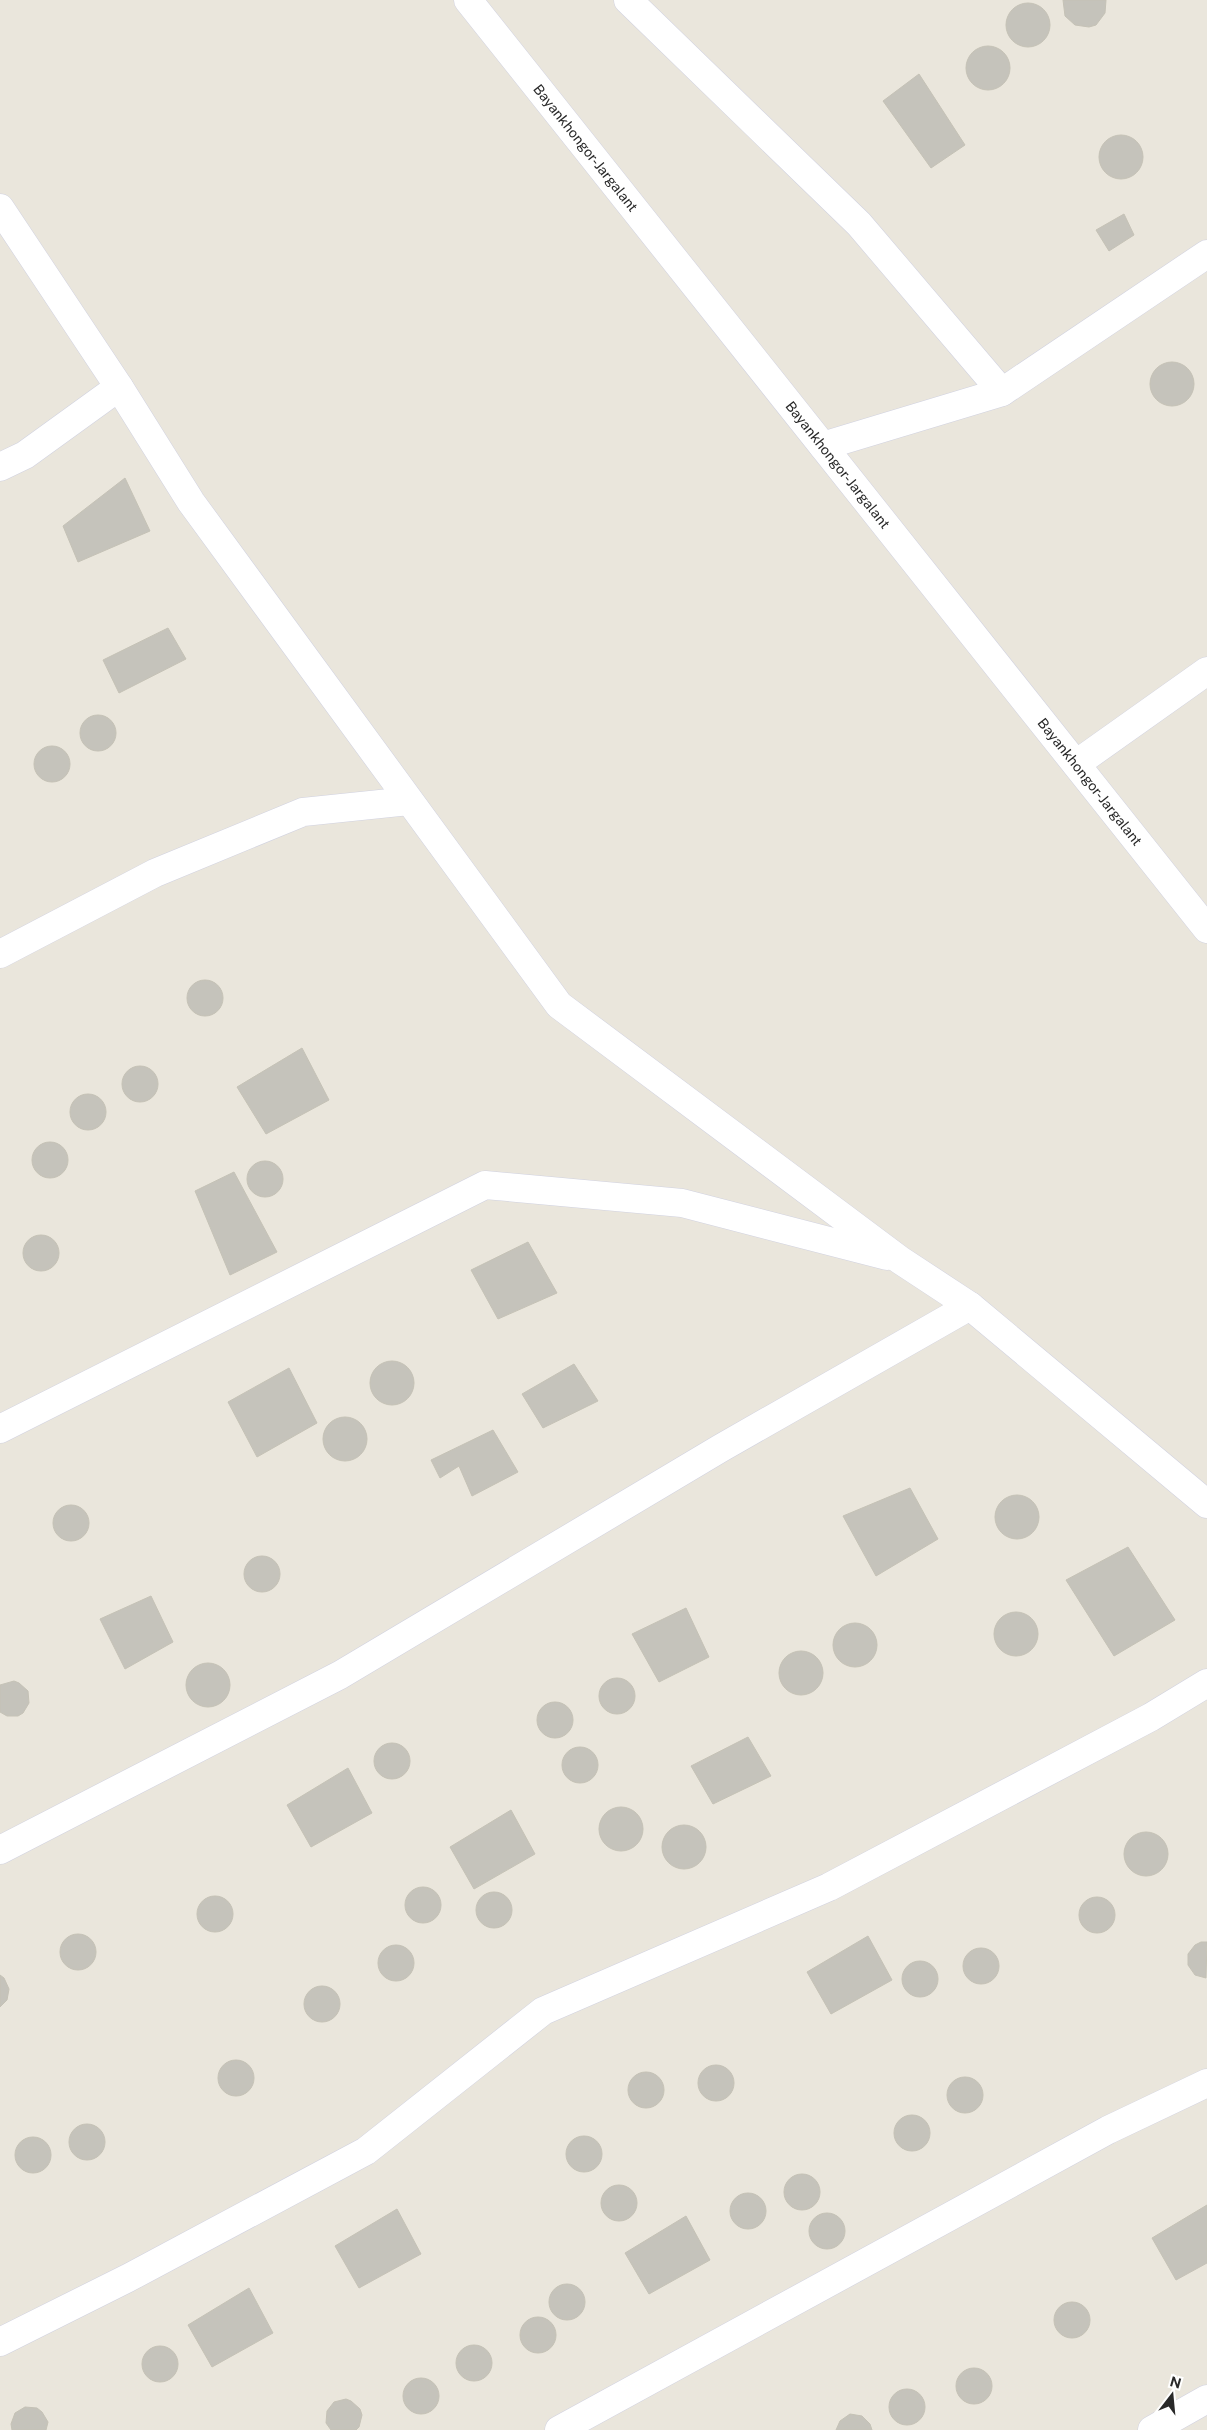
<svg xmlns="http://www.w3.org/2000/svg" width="1207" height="2430" font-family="'Public Sans',sans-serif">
<rect width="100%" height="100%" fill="#eae6dc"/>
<g fill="#c5c3bb" stroke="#c5c2b6">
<polygon points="1063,0 1106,0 1105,13 1096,25 1089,27 1075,25 1065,16"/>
<circle cx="1028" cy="25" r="22"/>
<circle cx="988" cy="68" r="22"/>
<polygon points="919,74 965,145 931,168 883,101"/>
<circle cx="1121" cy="157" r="22"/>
<polygon points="1124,214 1134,235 1109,251 1096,230"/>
<circle cx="1172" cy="384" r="22"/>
<polygon points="125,478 150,531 78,562 63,526"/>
<polygon points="168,628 186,659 119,693 103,660"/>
<circle cx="98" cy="733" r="18"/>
<circle cx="52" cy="764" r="18"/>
<circle cx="205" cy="998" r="18"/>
<polygon points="302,1048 329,1100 266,1134 237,1087"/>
<circle cx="140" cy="1084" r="18"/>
<circle cx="88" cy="1112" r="18"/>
<circle cx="50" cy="1160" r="18"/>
<circle cx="265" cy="1179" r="18"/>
<polygon points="234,1172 277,1252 230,1275 195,1191"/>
<circle cx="41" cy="1253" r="18"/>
<polygon points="528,1242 557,1293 498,1319 471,1270"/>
<circle cx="392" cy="1383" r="22"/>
<polygon points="574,1364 598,1401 543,1428 522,1394"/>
<polygon points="289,1368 317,1423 257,1457 228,1402"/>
<circle cx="345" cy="1439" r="22"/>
<polygon points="493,1430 518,1472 472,1496 459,1466 440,1478 431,1460"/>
<polygon points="910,1488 938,1539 876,1576 843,1516"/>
<circle cx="1017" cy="1517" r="22"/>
<circle cx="71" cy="1523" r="18"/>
<polygon points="1128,1547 1175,1620 1114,1656 1066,1580"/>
<circle cx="262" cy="1574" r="18"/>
<polygon points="151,1596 173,1642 125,1669 100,1619"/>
<polygon points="686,1608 709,1657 659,1682 632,1634"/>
<circle cx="1016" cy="1634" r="22"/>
<circle cx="855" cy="1645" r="22"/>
<circle cx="801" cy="1673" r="22"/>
<circle cx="208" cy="1685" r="22"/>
<circle cx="617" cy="1696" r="18"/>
<polygon points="14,1681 19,1683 28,1691 29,1703 23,1713 18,1716 7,1716 0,1712 0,1685"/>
<circle cx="555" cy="1720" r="18"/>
<polygon points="748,1737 771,1776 713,1804 691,1766"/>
<circle cx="392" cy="1761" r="18"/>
<circle cx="580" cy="1765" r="18"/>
<polygon points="348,1768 372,1813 311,1847 287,1805"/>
<circle cx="621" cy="1829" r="22"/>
<polygon points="511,1810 535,1854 474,1889 450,1847"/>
<circle cx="684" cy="1847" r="22"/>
<circle cx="1146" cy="1854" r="22"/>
<circle cx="423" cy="1905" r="18"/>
<circle cx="494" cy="1910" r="18"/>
<circle cx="215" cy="1914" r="18"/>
<circle cx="1097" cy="1915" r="18"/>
<circle cx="78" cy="1952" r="18"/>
<polygon points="868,1936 892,1980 831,2014 807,1972"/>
<polygon points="1201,1942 1207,1942 1206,1978 1195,1975 1188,1965 1188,1954 1195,1945"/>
<circle cx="396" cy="1963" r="18"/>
<circle cx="981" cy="1966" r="18"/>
<circle cx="920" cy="1979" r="18"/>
<polygon points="0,1975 4,1978 9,1989 7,2000 0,2007"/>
<circle cx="322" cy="2004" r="18"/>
<circle cx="236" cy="2078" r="18"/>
<circle cx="716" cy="2083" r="18"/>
<circle cx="646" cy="2090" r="18"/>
<circle cx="965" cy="2095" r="18"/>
<circle cx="912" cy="2133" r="18"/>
<circle cx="87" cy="2142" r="18"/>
<circle cx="584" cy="2154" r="18"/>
<circle cx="33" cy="2155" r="18"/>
<circle cx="802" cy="2192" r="18"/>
<circle cx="619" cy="2203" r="18"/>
<circle cx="748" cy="2211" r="18"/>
<polygon points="1207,2205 1207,2263 1176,2280 1152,2238"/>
<polygon points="397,2209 421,2254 359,2288 335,2246"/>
<circle cx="827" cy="2231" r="18"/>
<polygon points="686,2216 710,2260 649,2294 625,2253"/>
<circle cx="567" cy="2302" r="18"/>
<polygon points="249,2288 273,2333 212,2367 188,2325"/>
<circle cx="1072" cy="2320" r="18"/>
<circle cx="538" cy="2335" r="18"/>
<circle cx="474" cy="2363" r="18"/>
<circle cx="160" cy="2364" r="18"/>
<circle cx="974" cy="2386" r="18"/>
<circle cx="421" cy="2396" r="18"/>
<circle cx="907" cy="2407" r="18"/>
<polygon points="346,2399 351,2401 360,2409 362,2415 359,2427 356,2430 331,2430 326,2423 327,2411 334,2402"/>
<polygon points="25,2407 37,2408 42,2412 48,2422 46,2430 12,2430 11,2424 15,2413"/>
<polygon points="850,2414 862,2416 870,2424 872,2430 836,2430 840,2421"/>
</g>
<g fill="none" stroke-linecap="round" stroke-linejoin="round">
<g stroke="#d1d2e0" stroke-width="29">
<g id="street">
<polyline points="628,0 859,224 1002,392 1207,254"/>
<polyline points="0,208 119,387 191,502 559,1005 900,1260 970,1306 1207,1504"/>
<polyline points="823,446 1002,392"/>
<polyline points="0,467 25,455 119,387"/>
<polyline points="1076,764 1207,671"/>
<polyline points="0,954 155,873 303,812 409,801"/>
<polyline points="0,1429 485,1185 682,1203 887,1256"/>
<polyline points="0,1850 340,1675 721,1448 970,1306"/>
<polyline points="0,2342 128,2278 366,2151 543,2011 829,1887 1151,1717 1207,1683"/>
<polyline points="559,2430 1108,2130 1207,2083"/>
<polyline points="1152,2430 1207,2399"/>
</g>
</g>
<g stroke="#d1d2e0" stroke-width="29">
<g id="secondary">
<path id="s1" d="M468,0L1207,929"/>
</g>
</g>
<use href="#street" stroke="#fff" stroke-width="28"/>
<use href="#secondary" stroke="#fff" stroke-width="28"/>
</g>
<g text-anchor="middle" stroke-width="5" stroke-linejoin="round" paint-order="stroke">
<g font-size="14" fill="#292929" stroke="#fff">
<text dy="5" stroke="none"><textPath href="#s1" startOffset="189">Bayankhongor-Jargalant</textPath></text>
<text dy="5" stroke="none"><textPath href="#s1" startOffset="594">Bayankhongor-Jargalant</textPath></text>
<text dy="5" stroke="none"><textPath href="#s1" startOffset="999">Bayankhongor-Jargalant</textPath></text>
</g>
</g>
<g transform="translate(1172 2395) rotate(16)" stroke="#ffffff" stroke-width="4" paint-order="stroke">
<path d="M0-4L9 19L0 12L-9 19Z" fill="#292929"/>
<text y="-8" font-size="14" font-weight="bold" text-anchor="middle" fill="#292929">N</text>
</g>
</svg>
